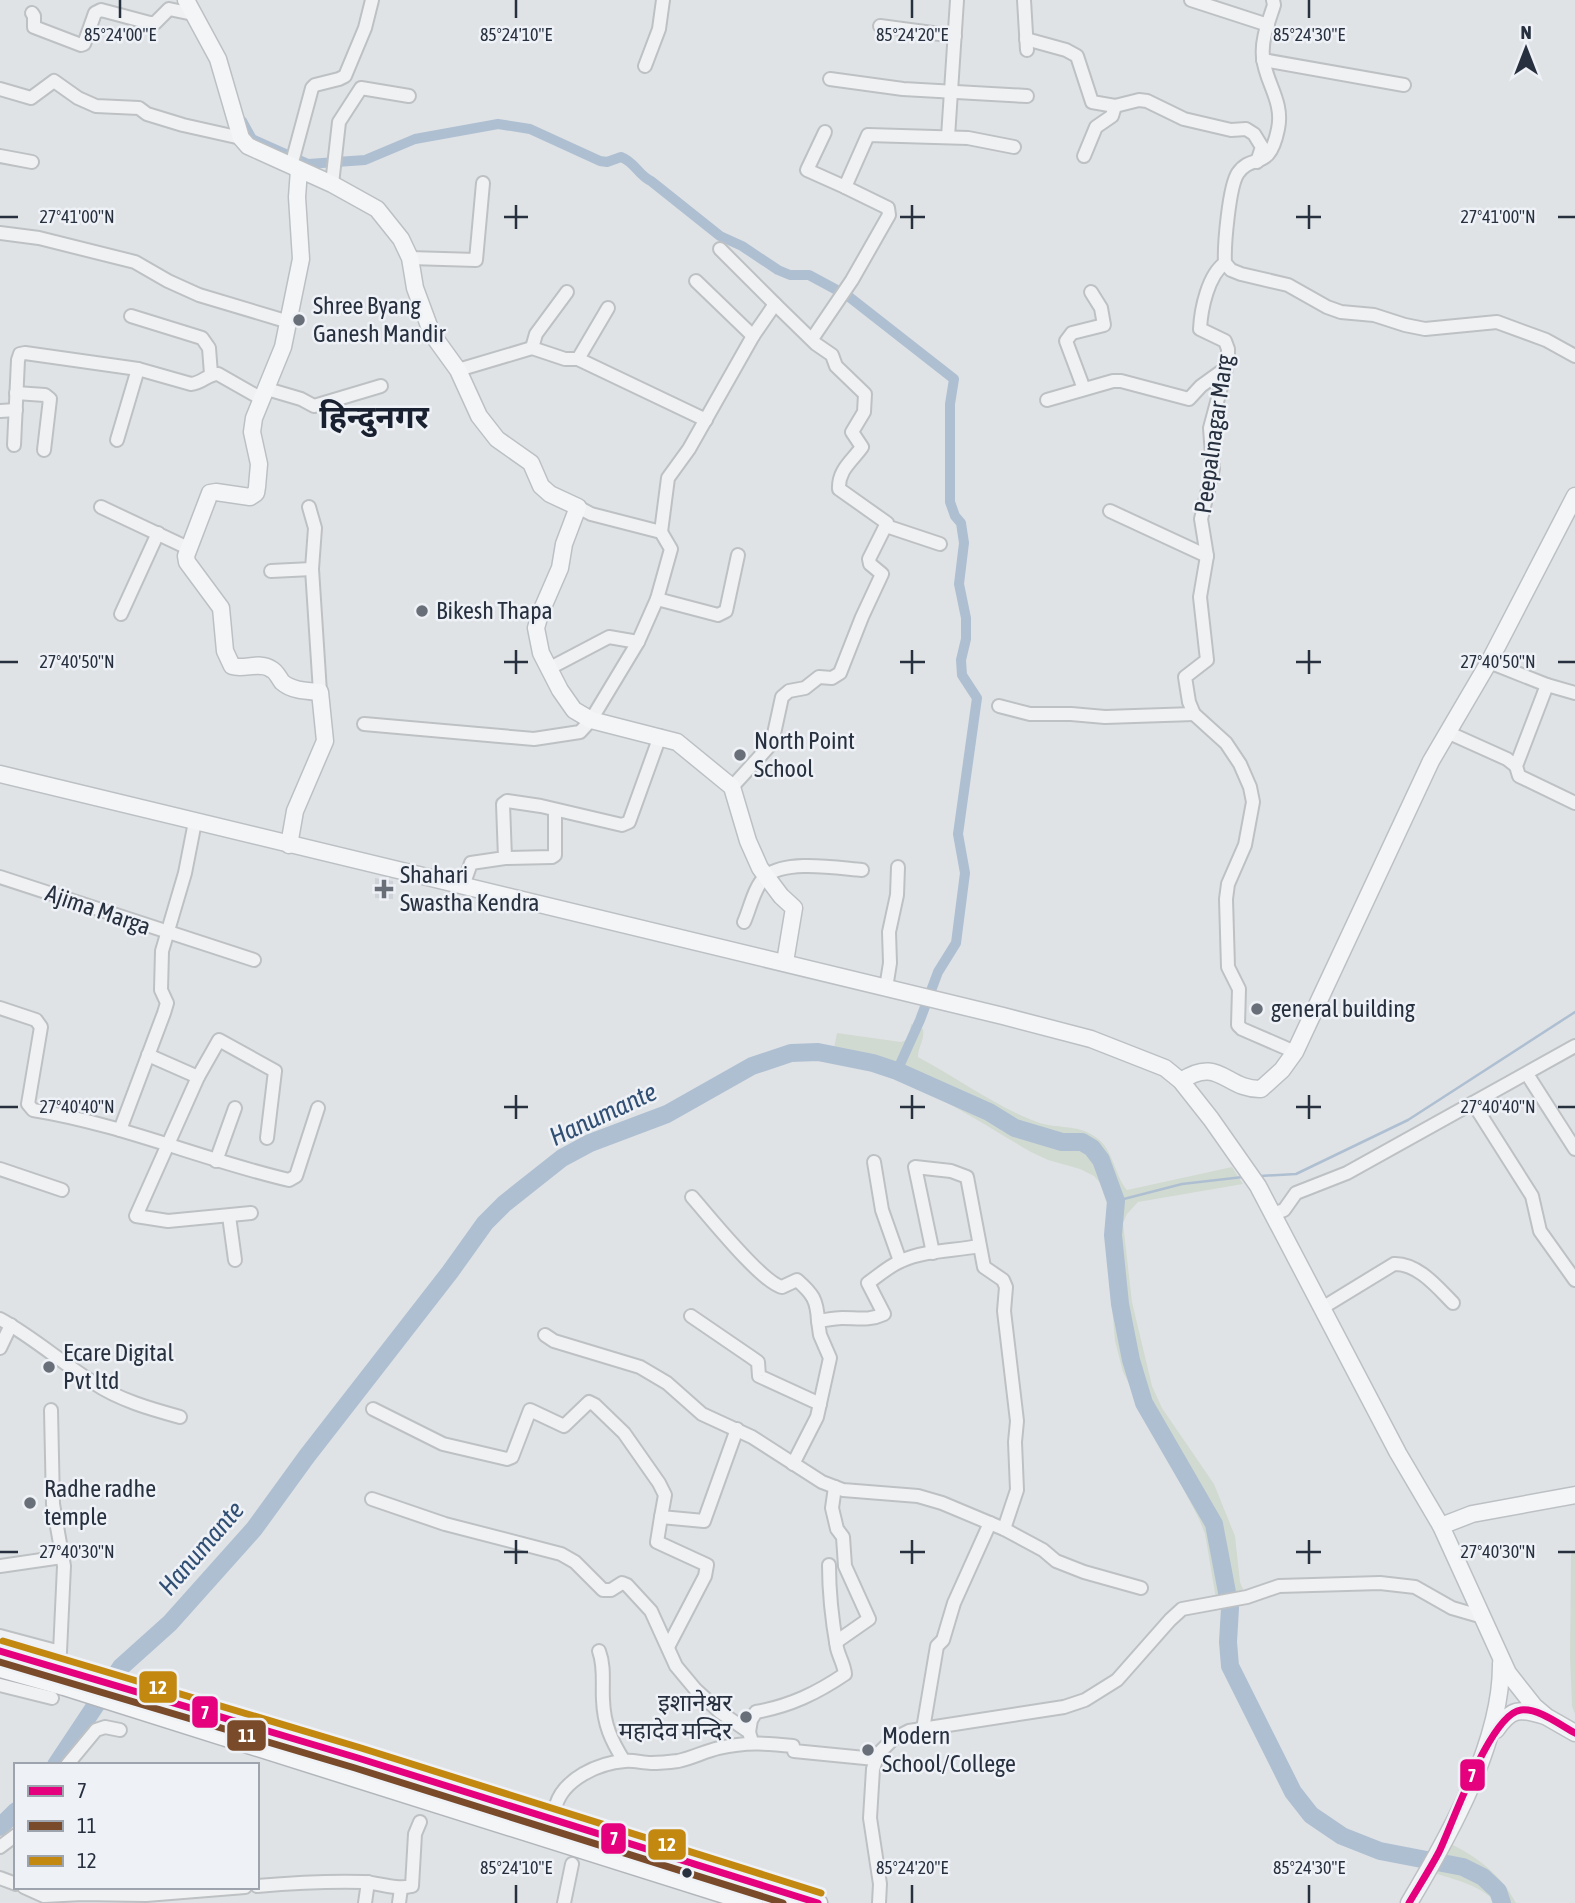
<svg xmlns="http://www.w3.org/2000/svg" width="1575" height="1903" font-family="'Asap Condensed','Noto Sans Devanagari',sans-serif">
<rect width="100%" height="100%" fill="#e0e3e6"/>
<polygon fill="#ced2d9" points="375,878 393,881 393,899 375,898"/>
<g fill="#d1dad1">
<path d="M911,1024L923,1029C925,1040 918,1046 918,1057C956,1077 998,1108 1037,1122C1055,1129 1077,1124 1094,1136C1114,1148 1113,1173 1127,1190L1232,1167L1243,1184L1138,1202L1127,1214L1123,1223L1132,1302L1152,1386L1162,1408L1214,1484L1235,1536L1240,1582L1245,1594L1216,1599L1205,1534L1199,1519L1123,1372L1115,1341L1106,1239L1107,1204L1100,1183L1094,1176L1080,1169L1048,1160L1031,1152C967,1115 905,1070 831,1063L837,1033L901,1042L909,1039Z"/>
<polygon points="1575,1550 1575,1714 1572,1706 1570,1657 1571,1554"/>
<path d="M1447,1842C1476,1856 1501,1874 1516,1903H1496C1481,1885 1455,1880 1434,1873Z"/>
</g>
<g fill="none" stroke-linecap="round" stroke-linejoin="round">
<g stroke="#aebfd2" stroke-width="2.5">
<polyline points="1260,1176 1296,1174 1408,1120 1575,1012"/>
<polyline points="1116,1201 1182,1184 1243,1177"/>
</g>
<path stroke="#aebfd2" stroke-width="10" d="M242,121L252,139L308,164L365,160L415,139L498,124L530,129L600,161L607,162L621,157C635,162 638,175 651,181L720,236L742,246L778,270L790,275H809L848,296L954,379L950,404V502L955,516L961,523L964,543L959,584L966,618V639L961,660L962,675L977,698L958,834L965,873L956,943L938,972L920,1020L897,1071"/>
<g stroke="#aebfd2" stroke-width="18">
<polyline points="56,1765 121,1667 170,1623 254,1529 307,1456 450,1272 485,1223 504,1204 562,1158 590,1143 667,1114 752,1066 791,1053 818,1052 873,1063 897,1071 989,1112 1015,1128 1062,1142 1082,1142 1092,1148 1101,1160 1116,1201 1113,1235 1120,1304 1131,1360 1144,1403 1214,1524 1230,1608 1228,1642 1230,1666 1293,1792 1311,1815 1342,1836 1380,1851 1463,1867 1483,1877 1498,1891 1502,1903"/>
<polyline points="0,1827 16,1811"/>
</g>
<g stroke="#bec1c4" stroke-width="16">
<g id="minor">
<polyline points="1024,0 1027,50"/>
<polyline points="1191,0 1268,25"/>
<path d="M1273,0L1274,5C1269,21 1261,39 1263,57C1265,82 1284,101 1278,129C1269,173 1253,152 1238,173C1229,186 1224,246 1225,263L1231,270L1241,274L1288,285L1327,307L1341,312L1374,315L1405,325L1425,329L1497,322L1546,340L1575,356"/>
<polyline points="32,13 34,16 34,27 81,45 84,44 95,13 101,10 150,23 155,23 169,9 193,14"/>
<polyline points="880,26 955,36"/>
<polyline points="1026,39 1066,50 1077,56 1092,102 1115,106 1139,100 1147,101 1184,119 1231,130 1246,129 1254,134 1262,147 1257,162"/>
<polyline points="1263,60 1404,85"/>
<polyline points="645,66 659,29 663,0"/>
<polyline points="830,79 903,89 1027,96"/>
<polyline points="0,89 31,98 54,81 78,98 96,106 139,108 147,114 183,125 241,138"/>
<polyline points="825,132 807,170 845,187"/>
<polyline points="948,137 957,0"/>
<polyline points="0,156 32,162"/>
<polyline points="1084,156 1096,127 1112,116 1115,106"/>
<polyline points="291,166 312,88 315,85 339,79 345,76 365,28 372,0"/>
<polyline points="332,184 339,122 361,88 409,96"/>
<polyline points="0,233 39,238 135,262 168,281 199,295 289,322"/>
<polyline points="410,258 476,260 483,183"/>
<path d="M1225,263C1208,275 1201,309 1200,329L1225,341L1228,349V361L1210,428L1213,469L1201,519L1207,556L1200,597L1207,660L1185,677L1189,702L1194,714L1226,743L1240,764L1250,787L1253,802L1245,845L1228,884L1226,899L1228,967L1239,989L1238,1025L1242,1029L1295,1052"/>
<polyline points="696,281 753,336"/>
<polyline points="131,316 202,338 209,348 211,374"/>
<polyline points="812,339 852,280 889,215 888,208 845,187 868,135 968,138 1014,147"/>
<polyline points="532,348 536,334 567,292"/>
<polyline points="578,359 608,308"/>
<polyline points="458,370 532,348 565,359 578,359 706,420"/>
<polyline points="267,389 301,399 314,406 381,386"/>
<polyline points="1084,389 1066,341 1072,333 1104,325 1101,308 1091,292"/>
<polyline points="16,393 45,395 50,399 44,450"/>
<polyline points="1047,400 1113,381 1121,381 1189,399 1201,386 1226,368"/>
<polyline points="0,411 16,410"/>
<polyline points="117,440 138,369"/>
<path d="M14,445L18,360L20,354L25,353L138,369L191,384C203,383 207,374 218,374L262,399"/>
<polyline points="101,507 188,548"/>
<polyline points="309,507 315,528 312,569 320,692"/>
<polyline points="578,507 591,514 661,532 668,478 689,449 753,336 775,304 720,249"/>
<polyline points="1110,511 1207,556"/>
<polyline points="886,526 940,544"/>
<polyline points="271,571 312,569"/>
<polyline points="657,599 718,615 726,611 738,555"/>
<polyline points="121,614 158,533"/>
<polyline points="1489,662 1547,685 1575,693"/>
<polyline points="550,668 609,637 638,642"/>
<polyline points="1547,685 1516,766 1519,776 1575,803"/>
<polyline points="999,706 1030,714 1071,714 1105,717 1194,714"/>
<polyline points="364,724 534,739 580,732 591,720 638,642 657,599 671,549 661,532"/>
<polyline points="1447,732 1507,759 1516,766"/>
<path d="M732,787L772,743L782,697L789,691L805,688L819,677L832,678L840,673L862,617L882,574L870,564L869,559L887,523L839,489C838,470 852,461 862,447L852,432L864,412L865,394L836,366L832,355L816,344L775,304"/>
<polyline points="505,858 552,857 555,855 555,810"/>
<polyline points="0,877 254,960"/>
<polyline points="463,886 471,863 505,858 503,804 507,801 541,806 622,825 629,822 660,736"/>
<path d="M744,922C750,909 754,887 765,877C785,859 837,868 862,870"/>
<polyline points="886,988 890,963 889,932 897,895 898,867"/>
<path d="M0,1008L36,1020L41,1027L28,1104L33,1110C121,1124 203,1160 289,1180L296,1176L318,1108"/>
<polyline points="148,1055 198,1077"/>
<polyline points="1527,1074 1575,1149"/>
<polyline points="1473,1103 1532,1196 1540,1231 1575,1280"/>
<polyline points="120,1130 164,1013 167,1003 161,990 162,951 185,873 195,822"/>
<polyline points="216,1161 235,1108"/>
<polyline points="874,1162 882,1210 900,1261"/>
<polyline points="0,1169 62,1190"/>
<path d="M692,1197C708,1215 762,1283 782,1287L797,1280C813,1294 817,1300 818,1321"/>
<polyline points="251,1213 168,1221 136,1216 198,1077 219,1040 275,1071 267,1138"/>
<polyline points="1273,1214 1284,1210 1296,1193 1347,1173 1575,1046"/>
<polyline points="229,1216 235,1260"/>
<polyline points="933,1253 915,1167 951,1171 967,1177 984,1267 1003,1280 1006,1287 1004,1311 1017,1421 1015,1442 1017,1490 1004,1529"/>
<path d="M1322,1308L1394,1264C1418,1263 1438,1288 1453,1303"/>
<polyline points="691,1316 751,1357 758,1362 759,1376 820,1404"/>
<path d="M0,1319C33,1337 62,1363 94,1383C119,1400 151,1409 180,1417"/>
<polyline points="545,1335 554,1341 640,1367 667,1383 702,1414 752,1437 822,1482 843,1490 918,1496 942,1503 1004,1529 1043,1550 1056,1561 1084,1572 1141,1588"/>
<polyline points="0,1348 11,1325"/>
<polyline points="373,1409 443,1444 507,1459 512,1457 530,1410 564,1426 589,1402 595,1405 624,1433 659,1483 665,1495 661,1517 704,1521 737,1429"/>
<path d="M793,1464L817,1417L830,1358L820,1335L818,1321C826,1320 835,1318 842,1318C858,1318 869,1321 884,1314L868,1283C878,1276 889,1266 901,1261C925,1250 954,1251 979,1246"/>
<polyline points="835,1487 832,1508 837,1529 843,1537 845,1566 869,1619 836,1642"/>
<polyline points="372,1499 445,1524 561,1554 575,1562 603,1590 611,1590 622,1583 627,1585 651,1611 676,1666 696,1690 720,1712 749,1732 752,1742"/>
<polyline points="661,1517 657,1542 707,1565 705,1576 668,1647"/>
<polyline points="0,1566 62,1557"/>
<polyline points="0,1636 60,1652 64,1566 53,1504 51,1410"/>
<path d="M599,1651C605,1667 602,1683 603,1700C604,1725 611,1740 624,1761"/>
<polyline points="0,1685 52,1698"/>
<polyline points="923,1729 937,1646 943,1640 954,1603 990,1523"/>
<path d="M749,1732L751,1720L756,1712C790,1706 817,1693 845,1674C844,1664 839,1657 837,1648C832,1620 829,1593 829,1565"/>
<polyline points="67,1765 96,1730 105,1727 120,1730"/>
<path d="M556,1805C564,1779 598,1763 625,1761C633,1760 643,1763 651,1763C660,1763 670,1762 678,1761C693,1758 705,1751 719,1748C745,1742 767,1743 793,1746L794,1751L875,1759"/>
<polyline points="0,1847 16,1835"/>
<polyline points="0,1878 16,1884"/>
<path d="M257,1886C292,1883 327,1881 363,1882C380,1883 395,1890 412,1886L415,1834L420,1822"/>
<polyline points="24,1887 44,1896 82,1894 146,1895 245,1887"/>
<polyline points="365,1903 368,1882"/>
<polyline points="399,1903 401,1888"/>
<polyline points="564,1903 572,1864"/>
<polyline points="879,1903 880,1884 870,1818 873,1769 878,1754 893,1739 909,1731 1064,1707 1085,1700 1117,1680 1170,1620 1182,1609 1247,1597 1279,1586 1380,1583 1415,1587 1452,1608 1483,1617"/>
</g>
</g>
<g stroke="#bcc0c4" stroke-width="19">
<g id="major">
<polyline points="186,0 218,59 241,138 248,146 332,184 377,209 401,239 410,258 415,288 432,334 458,370 479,416 497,439 531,463 541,486 550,494 578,507 564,544 560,568 540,614 536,628 541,653 560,690 574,710 591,720 677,742 732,787 748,841 760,868 781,896 794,908 785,962"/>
<polyline points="0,774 1003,1016 1091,1039 1165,1068 1181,1081 1211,1119 1258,1186 1398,1453 1441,1526 1508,1673 1534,1706 1547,1717 1575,1733"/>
<path d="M289,845L295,811L325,741L320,692C308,691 292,691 282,682C279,678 276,671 271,669C260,661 244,670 232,666L225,651L221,608L187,562L186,556L210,493L216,492L250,497L256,493L257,487L259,464L252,432L254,418L283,347L301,259L297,197L299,170"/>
<path d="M1181,1081C1219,1055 1226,1090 1261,1089L1282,1070L1295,1052L1431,761L1489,662L1575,496"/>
<polyline points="1441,1526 1472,1514 1575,1495"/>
<path d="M1496,1730C1511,1708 1519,1708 1545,1716"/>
<path d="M1409,1903C1449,1836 1502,1742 1501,1663"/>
</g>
</g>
<g stroke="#b2b6bb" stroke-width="21">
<g id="highway">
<polyline points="0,1651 358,1758 818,1903"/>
<polyline points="0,1668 64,1686 753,1903"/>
</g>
</g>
<use href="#minor" stroke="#f0f1f2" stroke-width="12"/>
<use href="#major" stroke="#f4f5f6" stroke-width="16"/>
<use href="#highway" stroke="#f4f5f6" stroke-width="18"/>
<g stroke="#eef1f6" stroke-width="12">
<g id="bus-1">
<polyline points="0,1651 358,1758 818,1903"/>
<path d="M1409,1903C1419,1886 1430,1869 1439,1852C1453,1823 1490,1714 1521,1710C1539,1708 1560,1725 1575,1733"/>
</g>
</g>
<g stroke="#eef1f6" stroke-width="12">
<polyline id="bus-2" points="0,1662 355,1768 783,1903"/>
</g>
<g stroke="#eef1f6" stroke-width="12">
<polyline id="bus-3" points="3,1641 361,1748 821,1893"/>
</g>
<use href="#bus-1" stroke="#e5007d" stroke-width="7"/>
<use href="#bus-2" stroke="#7a4b2a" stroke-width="7"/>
<use href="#bus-3" stroke="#c38810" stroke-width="7"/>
</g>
<path fill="none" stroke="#27303f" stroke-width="2.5" d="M120,0V18M516,0V18M912,0V18M1309,0V18M516,205V229M912,205V229M1309,205V229M0,217H18M504,217H528M900,217H925M1296,217H1321M1558,217H1575M516,650V674M912,650V674M1309,650V674M0,662H18M504,662H528M900,662H925M1296,662H1321M1558,662H1575M516,1095V1119M912,1095V1119M1309,1095V1119M0,1107H18M504,1107H528M900,1107H925M1296,1107H1321M1558,1107H1575M516,1540V1564M912,1540V1564M1309,1540V1564M0,1552H18M504,1552H528M900,1552H925M1296,1552H1321M1558,1552H1575M516,1885V1903M912,1885V1903M1309,1885V1903"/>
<g fill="#686f79" stroke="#eef1f6" stroke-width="2.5">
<circle cx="299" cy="320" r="7"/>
<circle cx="422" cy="611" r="7"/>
<circle cx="740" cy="755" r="7"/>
<path d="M380.5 878.5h7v7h7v7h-7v7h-7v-7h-7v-7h7z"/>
<circle cx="1257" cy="1009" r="7"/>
<circle cx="49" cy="1367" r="7"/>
<circle cx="30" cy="1503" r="7"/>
<circle cx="746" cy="1717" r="7"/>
<circle cx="868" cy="1750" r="7"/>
</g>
<circle fill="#27303f" stroke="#eef1f6" stroke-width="2.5" cx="687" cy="1873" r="6"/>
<g text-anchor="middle" stroke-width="5" stroke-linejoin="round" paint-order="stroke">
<g font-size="24" fill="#27303f" stroke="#eef1f6" text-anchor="start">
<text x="313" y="314">Shree Byang<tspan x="313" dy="28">Ganesh Mandir</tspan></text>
<text x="436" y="619">Bikesh Thapa</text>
<text x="754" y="749">North Point<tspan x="754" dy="28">School</tspan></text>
<text x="400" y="883">Shahari<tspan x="400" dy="28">Swastha Kendra</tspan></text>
<text x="1271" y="1017">general building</text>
<text x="63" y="1361">Ecare Digital<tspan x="63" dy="28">Pvt ltd</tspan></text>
<text x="44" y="1497">Radhe radhe<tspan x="44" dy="28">temple</tspan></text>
<text x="732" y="1711" text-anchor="end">इशानेश्वर<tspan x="732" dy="28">महादेव मन्दिर</tspan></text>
<text x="882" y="1744">Modern<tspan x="882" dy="28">School/College</tspan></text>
</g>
<g font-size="24" fill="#27303f" stroke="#eef1f6">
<text transform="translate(1214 434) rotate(-82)" y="8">Peepalnagar Marg</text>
<text transform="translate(98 910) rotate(19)" y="8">Ajima Marga</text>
</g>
<g font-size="26" font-style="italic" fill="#314f74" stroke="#eef1f6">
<text transform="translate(603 1114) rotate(-25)" y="9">Hanumante</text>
<text transform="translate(201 1548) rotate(-49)" y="9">Hanumante</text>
</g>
<g font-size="32" font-weight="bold" fill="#192130" stroke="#eef1f6">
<text x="374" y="428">हिन्दुनगर</text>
</g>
</g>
<g font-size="18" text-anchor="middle" fill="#27303f" stroke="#eef1f6" stroke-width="5" stroke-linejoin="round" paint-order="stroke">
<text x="120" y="41">85°24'00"E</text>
<text x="516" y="41">85°24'10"E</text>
<text x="912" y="41">85°24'20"E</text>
<text x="1309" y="41">85°24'30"E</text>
<text x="77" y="223">27°41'00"N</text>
<text x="1498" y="223">27°41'00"N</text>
<text x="77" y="668">27°40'50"N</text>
<text x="1498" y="668">27°40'50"N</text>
<text x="77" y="1113">27°40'40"N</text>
<text x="1498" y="1113">27°40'40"N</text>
<text x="77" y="1558">27°40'30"N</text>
<text x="1498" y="1558">27°40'30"N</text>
<text x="516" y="1874">85°24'10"E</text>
<text x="912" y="1874">85°24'20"E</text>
<text x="1309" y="1874">85°24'30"E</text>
</g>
<g stroke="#eef1f6" stroke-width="2.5">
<rect x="138" y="1670" width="40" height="34" rx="7" fill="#c38810"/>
<rect x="191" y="1695" width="28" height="34" rx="7" fill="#e5007d"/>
<rect x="226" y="1719" width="41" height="33" rx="7" fill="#7a4b2a"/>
<rect x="1459" y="1758" width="27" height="34" rx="7" fill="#e5007d"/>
<rect x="600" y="1822" width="27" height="33" rx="7" fill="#e5007d"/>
<rect x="647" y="1828" width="40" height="33" rx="7" fill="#c38810"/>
</g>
<g font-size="19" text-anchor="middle" font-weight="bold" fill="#fff">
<text x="158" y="1694">12</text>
<text x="205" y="1719">7</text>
<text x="247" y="1742">11</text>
<text x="1472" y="1782">7</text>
<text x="614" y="1845">7</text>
<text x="667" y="1851">12</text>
</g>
<rect x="14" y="1763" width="245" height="126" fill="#eef1f6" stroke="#9ea4ad" stroke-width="2"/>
<rect x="28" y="1786" width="35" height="10" fill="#e5007d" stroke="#9ea4ad" stroke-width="2"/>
<text x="77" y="1798" font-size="21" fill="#27303f">7</text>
<rect x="28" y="1821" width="35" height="10" fill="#7a4b2a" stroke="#9ea4ad" stroke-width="2"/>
<text x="77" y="1833" font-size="21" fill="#27303f">11</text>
<rect x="28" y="1856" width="35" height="10" fill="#c38810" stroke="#9ea4ad" stroke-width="2"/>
<text x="77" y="1868" font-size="21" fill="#27303f">12</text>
<g transform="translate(1526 49)" stroke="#eef1f6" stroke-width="5" paint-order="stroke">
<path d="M0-5L12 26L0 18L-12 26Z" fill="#27303f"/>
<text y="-10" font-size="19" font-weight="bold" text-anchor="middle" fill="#27303f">N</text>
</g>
</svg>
